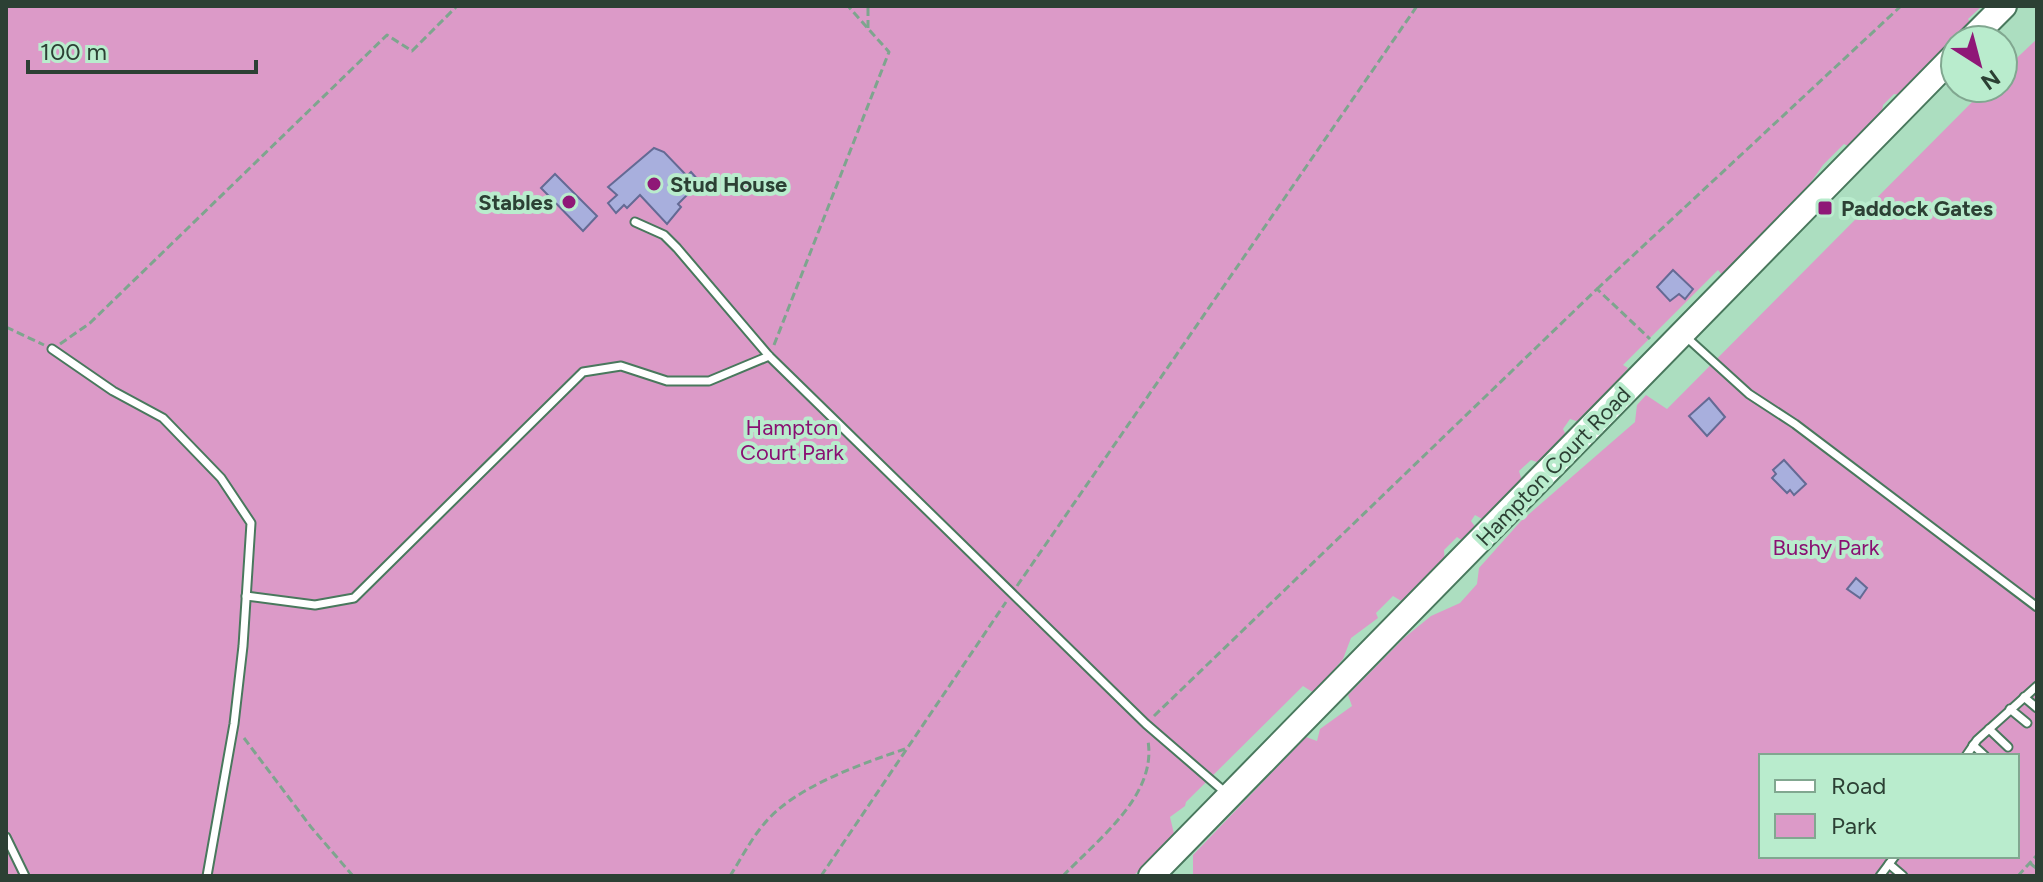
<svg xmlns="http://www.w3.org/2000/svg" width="2043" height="882" font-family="Figtree,sans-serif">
<rect width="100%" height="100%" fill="#acdec0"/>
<g fill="#dc9ac8" fill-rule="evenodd">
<polygon points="6,6 1982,6 1968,19 1972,25 1900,95 1894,94 1883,105 1880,123 1850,147 1844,144 1823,165 1792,209 1722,275 1718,270 1623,365 1628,368 1586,424 1570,419 1563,429 1569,441 1546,465 1531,460 1519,471 1524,488 1491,524 1475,515 1471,521 1479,532 1467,544 1457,537 1444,550 1445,569 1408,605 1393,596 1376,613 1378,618 1351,638 1343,659 1314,693 1303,686 1186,802 1185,806 1170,817 1175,838 1133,876 6,876"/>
<path d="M2037,39V876H1193V855L1306,737L1317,741L1320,729L1352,706L1348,695L1404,638L1431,616L1460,603L1477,584L1479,568L1521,521L1635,422L1637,405L1646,395L1667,409L1986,88H2003V71ZM1761,756H2017V856H1761Z"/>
</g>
<g fill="#a8afdd" stroke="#646a94" stroke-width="2">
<polygon points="654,148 664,152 687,176 691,172 700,182 678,204 681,207 667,224 640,195 627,208 624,205 616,213 608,203 617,195 608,187"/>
<polygon points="555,174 597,216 583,231 541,188"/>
<polygon points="1673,270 1693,289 1685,299 1679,294 1670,301 1657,287"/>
<polygon points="1709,398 1725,417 1707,436 1689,416"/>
<polygon points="1784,460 1806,484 1794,495 1790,490 1787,493 1772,478 1776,474 1773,470"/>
<polygon points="1856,578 1867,588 1860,598 1847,589"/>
</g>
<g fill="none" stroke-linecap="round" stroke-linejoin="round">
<g stroke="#49785d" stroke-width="11">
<g id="service">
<polyline points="635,222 664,235 677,248 769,356 1146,724 1226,793"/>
<polyline points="1684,335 1749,394 1795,424 2037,607"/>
<polyline points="52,349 113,391 163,418 221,478 251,523 243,646 234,724 207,876"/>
<polyline points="246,596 315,605 354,598 583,372 621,366 667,381 709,381 769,356"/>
<polyline points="2024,697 2037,708"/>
<polyline points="2010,709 2027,723"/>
<polyline points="1989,729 2008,747"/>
<polyline points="1973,745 1985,756"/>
<polyline points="1966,756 1977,740 2037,686"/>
<polyline points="6,837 25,876"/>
<polyline points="1889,864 1903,876"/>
<polyline points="1880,876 1895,856"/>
</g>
</g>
<g stroke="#49785d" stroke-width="28">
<g id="primary">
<polyline points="1970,40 2004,6"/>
<polyline points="1151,876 1955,55"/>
</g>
</g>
<g stroke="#7ea58e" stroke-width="3" stroke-dasharray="8 4" stroke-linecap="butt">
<polyline points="868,28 868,6"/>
<polyline points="1597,289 1901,6"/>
<polyline points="6,327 44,345"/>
<polyline points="60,344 90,323 387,35 412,51 457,6"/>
<polyline points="774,345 889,52 848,6"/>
<polyline points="1017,586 1417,6"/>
<polyline points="1154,716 1597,289 1650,339"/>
<polyline points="244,738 311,827 353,876"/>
<polyline points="2030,863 2037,869"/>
<path d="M730,876C741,859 751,839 764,824C794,787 861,764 905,749"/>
<polyline points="821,876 1006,602"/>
<path d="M1063,876C1097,840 1157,796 1148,741"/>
<polyline points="2018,876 2037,855"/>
</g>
<use href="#service" stroke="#fff" stroke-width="7"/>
<use href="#primary" stroke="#fff" stroke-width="24"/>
</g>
<g fill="#8f1877" stroke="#b9eccd" stroke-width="3">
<circle cx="654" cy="184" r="8"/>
<circle cx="569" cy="202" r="8"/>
<rect x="1817" y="200" width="16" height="16" rx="4"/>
</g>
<g text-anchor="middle" stroke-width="8" stroke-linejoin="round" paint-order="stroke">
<g font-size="22" font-weight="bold" fill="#2c4034" stroke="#b9eccd" text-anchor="start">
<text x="670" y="192">Stud House</text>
<text x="553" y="210" text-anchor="end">Stables</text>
<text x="1841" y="216">Paddock Gates</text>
</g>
<g font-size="22" fill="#891072" stroke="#b9eccd">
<text x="792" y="435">Hampton<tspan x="792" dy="25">Court Park</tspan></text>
<text x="1826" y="555">Bushy Park</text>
</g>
<g font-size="22" fill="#2c4034" stroke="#b9eccd">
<text transform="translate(1553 466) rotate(-46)" y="8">Hampton Court Road</text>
</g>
</g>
<rect width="2043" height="882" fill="none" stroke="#2c4034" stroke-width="16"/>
<rect x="1759" y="754" width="260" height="104" fill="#b9eccd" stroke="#81a790" stroke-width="2"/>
<rect x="1775" y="780" width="40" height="12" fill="#ffffff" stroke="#81a790" stroke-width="2"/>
<text x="1831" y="794" font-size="24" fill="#2c4034">Road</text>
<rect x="1775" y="814" width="40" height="24" fill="#dc9ac8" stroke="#81a790" stroke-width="2"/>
<text x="1831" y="834" font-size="24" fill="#2c4034">Park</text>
<g transform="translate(1979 64) rotate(144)"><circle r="38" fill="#b9eccd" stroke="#81a790" stroke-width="2"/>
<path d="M0-6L14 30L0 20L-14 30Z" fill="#8f1877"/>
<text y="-12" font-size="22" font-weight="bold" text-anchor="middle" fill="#2c4034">N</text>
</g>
<path d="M28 60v12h228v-12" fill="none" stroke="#2c4034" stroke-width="4"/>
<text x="40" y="60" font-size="24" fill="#2c4034" stroke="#b9eccd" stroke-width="6" paint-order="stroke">100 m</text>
</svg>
